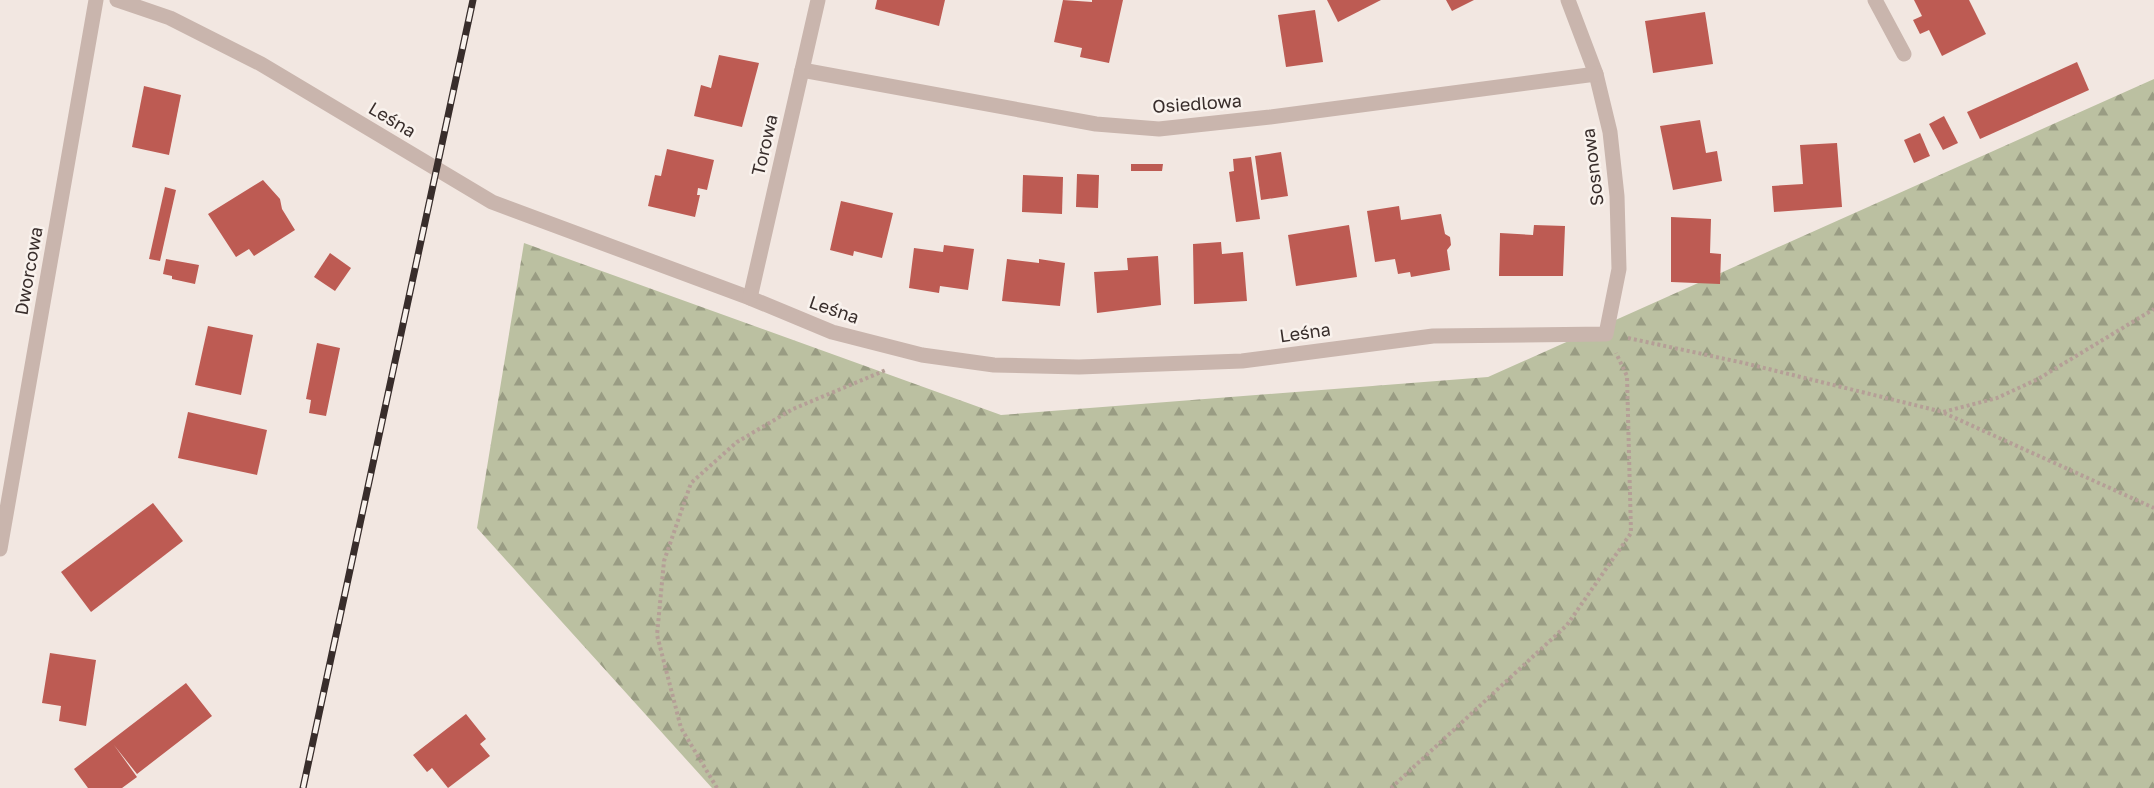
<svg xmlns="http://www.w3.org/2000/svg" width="2154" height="788" font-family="'Golos Text',sans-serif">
<defs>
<pattern id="forest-firs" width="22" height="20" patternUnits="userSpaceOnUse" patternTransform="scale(1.5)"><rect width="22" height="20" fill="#bbc0a1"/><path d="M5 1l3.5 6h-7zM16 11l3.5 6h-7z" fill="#999c83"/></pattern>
</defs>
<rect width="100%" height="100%" fill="#f2e7e1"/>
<polygon fill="url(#forest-firs)" points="2154,79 2154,788 712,788 477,528 524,243 1001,415 1488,377"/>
<g fill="#bd5b53">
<polygon points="877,0 945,0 939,26 875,9"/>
<polygon points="1063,0 1092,2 1092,0 1123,0 1109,63 1080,57 1082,48 1054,42"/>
<polygon points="1327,0 1381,0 1338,22"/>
<polygon points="1446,0 1474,0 1452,11"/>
<polygon points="1914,0 1969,0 1986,34 1942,56 1929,30 1920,34 1913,20 1922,16"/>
<polygon points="1315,10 1323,62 1286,67 1278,15"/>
<polygon points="1705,12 1713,64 1653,73 1645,21"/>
<polygon points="719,55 759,63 742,127 694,116 701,85 711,88"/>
<polygon points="2077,62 2089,90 1980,139 1967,112"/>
<polygon points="144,86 181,95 169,155 132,147"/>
<polygon points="1944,116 1958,143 1943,150 1929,124"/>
<polygon points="1700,120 1706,153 1717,151 1722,181 1673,190 1660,126"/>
<polygon points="1920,133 1930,156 1914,163 1904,140"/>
<polygon points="1837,143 1842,207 1774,212 1772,186 1803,184 1800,145"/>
<polygon points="667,149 714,160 707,190 698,188 697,195 700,195 695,217 648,206 655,175 661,176"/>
<polygon points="1281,152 1288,196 1261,200 1255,156"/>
<polygon points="1251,157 1260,219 1236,222 1229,172 1234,171 1233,159"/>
<polygon points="1131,164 1163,164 1162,171 1131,171"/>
<polygon points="1077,174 1099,175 1098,208 1076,207"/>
<polygon points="1023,175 1063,177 1062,214 1022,212"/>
<polygon points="263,180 280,199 282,209 295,230 254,256 249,249 236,257 208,214"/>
<polygon points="165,187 176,190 160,261 149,259"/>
<polygon points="841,201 893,213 882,258 854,251 853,256 830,250"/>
<polygon points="1399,206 1401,220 1441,214 1445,234 1450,237 1451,245 1447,250 1450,270 1411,277 1410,272 1398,274 1395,259 1375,262 1367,211"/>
<polygon points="1671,217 1711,219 1710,253 1721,254 1720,284 1671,282"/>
<polygon points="1349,225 1357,277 1296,286 1288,235"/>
<polygon points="1534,225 1565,226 1563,276 1499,276 1500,233 1533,235"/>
<polygon points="1221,242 1222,254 1243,252 1247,301 1194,304 1193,244"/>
<polygon points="944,245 974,249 968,290 940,286 939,293 909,288 914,248 943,252"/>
<polygon points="330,253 351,268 335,291 314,277"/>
<polygon points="1158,256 1161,305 1097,313 1094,272 1128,270 1127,258"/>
<polygon points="166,259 199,265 195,284 172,279 172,276 163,274"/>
<polygon points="1007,259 1039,263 1039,259 1065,263 1060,306 1002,301"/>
<polygon points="208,326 253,335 241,395 195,385"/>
<polygon points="317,343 340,348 326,416 309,413 311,400 306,399"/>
<polygon points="188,412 267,430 257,475 178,458"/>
<polygon points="153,503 183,541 91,612 61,572"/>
<polygon points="50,653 96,660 86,726 59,721 61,706 42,703"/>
<polygon points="186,683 212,716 137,774 114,745 137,777 122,788 88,788 74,769"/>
<polygon points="466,714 486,739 480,744 490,756 448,788 432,768 427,772 413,755"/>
</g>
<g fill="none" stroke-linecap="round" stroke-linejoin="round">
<g stroke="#b59f97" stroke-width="4" stroke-dasharray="3 3" stroke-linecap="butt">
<polyline points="1628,338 1744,363 1943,412 1997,398 2038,379 2154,309"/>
<polyline points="1944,413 2154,508"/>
<polyline points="717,788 681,728 657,635 664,561 691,483 737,442 793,409 886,370"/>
<polyline points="1391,788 1567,625 1631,533 1627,376 1616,353"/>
</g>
<g stroke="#c9b5ad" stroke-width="15">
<polyline points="117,0 170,18 261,64 492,202 750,298 832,332 922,355 994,365 1079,367 1242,361 1433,336 1606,334 1619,269 1617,196 1610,132 1596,74 1568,0"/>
<polyline points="1875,0 1904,54"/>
<polyline points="802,70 1096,124 1159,129 1270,117 1596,74"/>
<polyline points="750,298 818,0"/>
<polyline points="0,549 96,0"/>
</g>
<g stroke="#382d2b" stroke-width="7">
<polyline id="rail" points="303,788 473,0"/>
</g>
<use href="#rail" stroke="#f9f2ed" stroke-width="4.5" stroke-dasharray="14" stroke-linecap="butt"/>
</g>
<g text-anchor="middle" stroke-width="5" stroke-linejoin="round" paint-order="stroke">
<g font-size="18" fill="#382d2b" stroke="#f9f2ed">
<text transform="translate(1197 104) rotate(-4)" y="6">Osiedlowa</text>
<text transform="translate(392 120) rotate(31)" y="6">Leśna</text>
<text transform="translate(765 145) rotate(-77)" y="6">Torowa</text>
<text transform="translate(1593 167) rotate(-97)" y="6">Sosnowa</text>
<text transform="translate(29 271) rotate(-80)" y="6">Dworcowa</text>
<text transform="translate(834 310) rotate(19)" y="6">Leśna</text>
<text transform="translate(1305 333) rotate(-8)" y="6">Leśna</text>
</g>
</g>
</svg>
